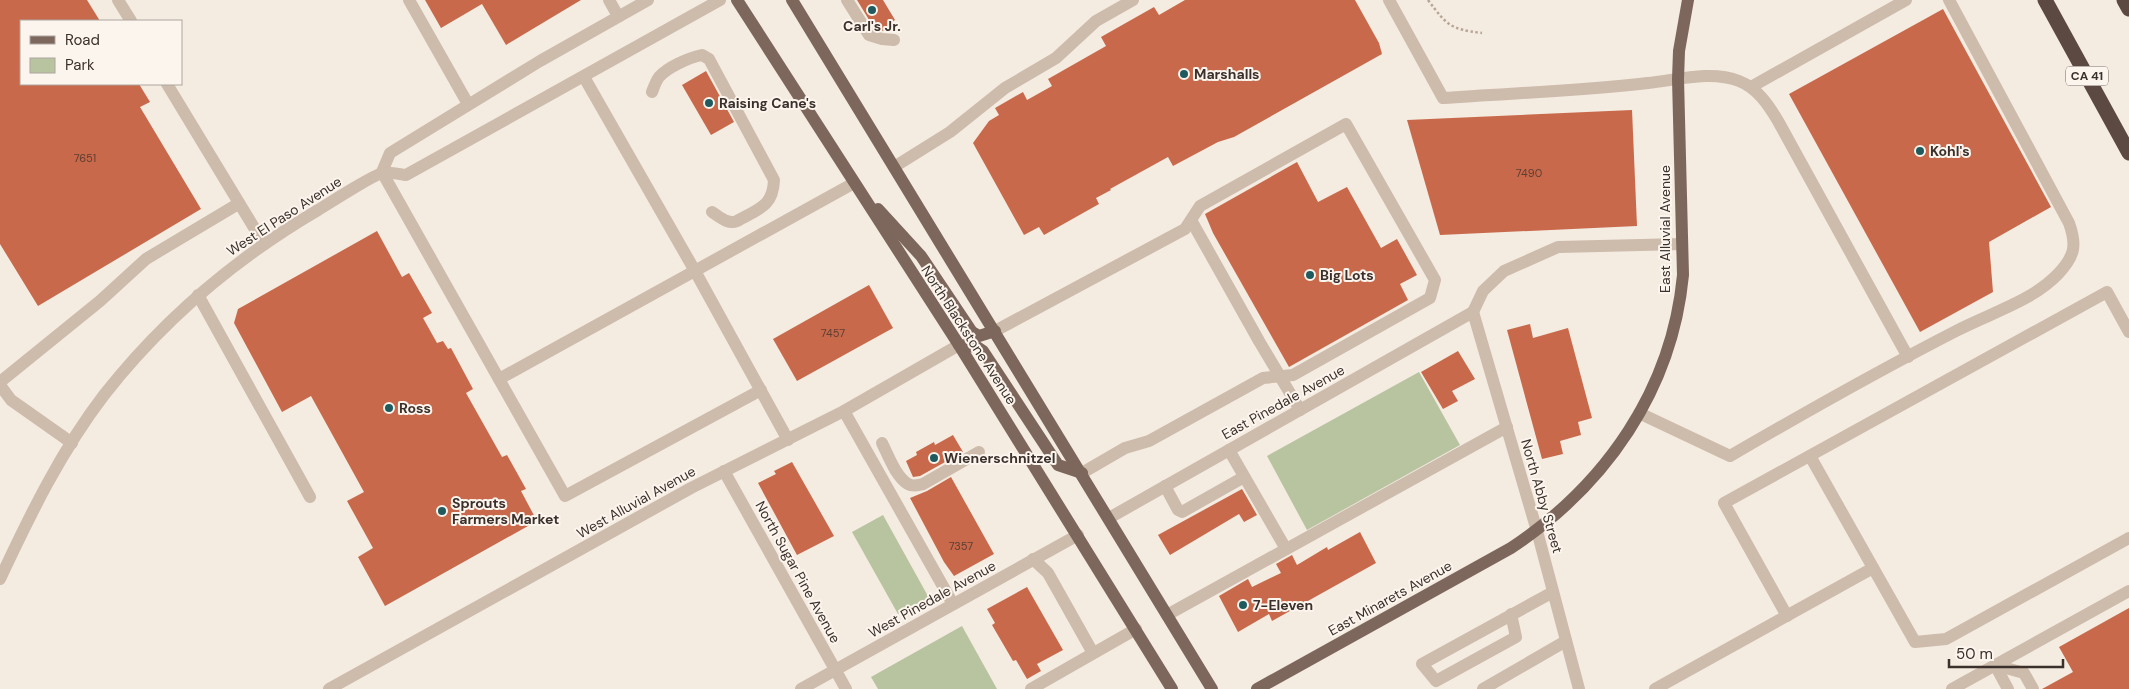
<svg xmlns="http://www.w3.org/2000/svg" width="2129" height="689" font-family="'DM Sans',sans-serif">
<rect width="100%" height="100%" fill="#f4ebe1"/>
<g fill="#b8c4a0">
<polygon points="1419,372 1460,445 1307,530 1267,456"/>
<polygon points="883,515 929,598 898,614 852,532"/>
<polygon points="962,626 997,689 878,689 871,677"/>
</g>
<g fill="#c8694b">
<polygon points="0,0 87,0 100,21 21,21 21,84 139,84 150,102 140,107 201,209 38,306 0,244"/>
<polygon points="425,0 581,0 506,45 482,4 441,28"/>
<polygon points="857,0 883,0 895,20 892,22 893,24 883,31 874,28"/>
<polygon points="1185,0 1355,0 1379,43 1382,54 1234,137 1218,142 1173,166 1168,157 1110,189 1111,190 1096,198 1099,204 1044,235 1039,227 1024,235 973,143 989,121 999,115 995,108 1023,92 1027,100 1052,86 1048,79 1106,46 1101,37 1154,7 1159,15"/>
<polygon points="1943,9 2051,207 1989,242 1993,292 1920,332 1789,94"/>
<polygon points="706,71 734,122 711,135 682,85"/>
<polygon points="1632,110 1637,226 1440,235 1407,120"/>
<polygon points="1297,162 1318,202 1347,187 1381,248 1397,239 1417,275 1400,284 1408,300 1289,367 1213,233 1205,214"/>
<polygon points="377,231 402,277 409,273 432,313 423,318 437,343 443,341 448,349 451,348 473,389 466,393 502,457 507,455 526,489 521,491 537,521 385,606 358,557 373,548 347,501 364,492 311,396 282,412 234,323 238,309"/>
<polygon points="869,285 893,328 797,381 773,339"/>
<polygon points="1530,324 1533,338 1568,328 1592,418 1578,422 1581,435 1560,441 1563,454 1542,459 1507,330"/>
<polygon points="1458,351 1475,379 1452,391 1458,401 1443,409 1421,372"/>
<polygon points="953,435 963,452 920,476 913,477 906,461 917,455 916,452 934,442 935,445"/>
<polygon points="792,462 834,536 797,555 758,483 776,474 774,471"/>
<polygon points="951,477 994,554 954,576 944,562 910,498 927,491"/>
<polygon points="1242,489 1257,515 1244,522 1239,514 1170,555 1158,535"/>
<polygon points="1360,532 1376,563 1272,621 1269,614 1238,632 1219,596 1248,579 1252,587 1281,573 1276,564 1292,555 1297,565 1327,547 1328,550"/>
<polygon points="1027,587 1063,650 1037,664 1041,671 1027,679 1016,660 1013,661 992,625 995,623 987,609"/>
<polygon points="2129,608 2129,689 2042,689 2073,672 2059,647"/>
</g>
<g fill="none" stroke-linecap="round" stroke-linejoin="round">
<path stroke="#b9a596" stroke-width="2.5" stroke-dasharray="2.5 2.5" stroke-linecap="butt" d="M1428,0C1447,25 1449,29 1482,33"/>
<g stroke="#cdbbac" stroke-width="12">
<polyline points="118,0 131,21"/>
<polyline points="409,0 468,104"/>
<polyline points="609,0 618,16"/>
<polyline points="847,0 869,35 882,39 894,40"/>
<path d="M1389,0L1443,98C1511,93 1580,91 1648,83C1677,80 1711,70 1739,81C1757,88 1768,104 1778,121L1908,357"/>
<polyline points="584,77 695,271 788,440"/>
<polyline points="167,84 264,244"/>
<polyline points="1751,87 1906,0"/>
<path d="M652,92C654,87 656,81 659,77C668,67 688,58 702,55L709,59L774,180C773,207 758,209 737,221C728,225 720,217 712,212"/>
<polyline points="894,167 950,132 1005,88 1056,58 1096,21 1133,0"/>
<polyline points="382,172 565,496 761,390"/>
<polyline points="382,172 390,153 540,61 648,0"/>
<polyline points="1191,220 1259,341 1300,410"/>
<polyline points="198,295 310,497"/>
<polyline points="1473,312 1537,531 1579,689"/>
<polyline points="1473,312 1483,291 1504,271 1558,247 1682,244"/>
<polyline points="995,331 1185,229 1200,206 1346,124 1435,280 1430,298 1293,375 1263,378 1149,441 1125,448 1082,473"/>
<polyline points="499,379 854,183"/>
<polyline points="0,382 100,301 146,259 238,204"/>
<polyline points="0,385 11,400 72,443"/>
<polyline points="844,411 953,604"/>
<path d="M1639,413L1730,456C1804,413 1880,370 1956,331C1990,313 2031,302 2058,274C2075,256 2077,245 2069,223L1949,0"/>
<path d="M882,443C888,455 896,477 908,484C913,487 918,485 923,484L979,452"/>
<polyline points="1229,450 1286,549"/>
<polyline points="1810,456 1915,642 1946,639 2129,538"/>
<polyline points="724,471 846,689"/>
<polyline points="1165,486 1178,510 1182,512 1244,477"/>
<polyline points="1109,518 1473,312"/>
<polyline points="1033,559 1048,573 1093,653"/>
<path d="M0,579C30,515 61,451 104,395C163,320 236,258 318,210C328,204 376,173 383,173C390,172 399,174 406,175L720,0"/>
<polyline points="1511,614 1516,637 1436,681 1422,664 1553,592"/>
<polyline points="1167,615 1507,427"/>
<polyline points="1787,616 1724,503 2107,292 2129,332"/>
<polyline points="1995,665 2024,673 2033,689"/>
<polyline points="1995,665 2008,689"/>
<polyline points="329,689 691,488 844,411 959,345"/>
<polyline points="801,689 1078,535"/>
<polyline points="1031,689 1136,629"/>
<polyline points="1483,689 1566,641"/>
<polyline points="1655,689 1873,568"/>
<polyline points="1952,689 2129,591"/>
</g>
<g stroke="#7d675c" stroke-width="12">
<polyline points="737,0 959,345 1172,689"/>
<polyline points="792,0 1212,689"/>
<polyline points="878,209 921,256 972,332 979,336 995,331"/>
<polyline points="959,345 977,347 983,351 1058,465 1082,473"/>
<path d="M1257,689L1511,548C1606,485 1672,390 1683,275L1678,79L1679,51L1688,0"/>
</g>
<g stroke="#5c4a42" stroke-width="15">
<polyline points="2045,0 2129,153"/>
<polyline points="2124,0 2129,9"/>
</g>
</g>
<g fill="#1f5a5e" stroke="#fbf5ee" stroke-width="2">
<circle cx="872" cy="10" r="5"/>
<circle cx="1184" cy="74" r="5"/>
<circle cx="709" cy="103" r="5"/>
<circle cx="1920" cy="151" r="5"/>
<circle cx="1310" cy="275" r="5"/>
<circle cx="389" cy="408" r="5"/>
<circle cx="934" cy="458" r="5"/>
<circle cx="442" cy="511" r="5"/>
<circle cx="1243" cy="605" r="5"/>
</g>
<g text-anchor="middle" stroke-width="4" stroke-linejoin="round" paint-order="stroke">
<g font-size="11" fill="#5e3e33">
<text x="85" y="162">7651</text>
<text x="1529" y="177">7490</text>
<text x="833" y="337">7457</text>
<text x="961" y="550">7357</text>
</g>
<rect fill="#fbf5ee" stroke="#756b66" stroke-width="1" x="2066" y="66.5" width="42" height="19" rx="4"/>
<g font-size="12" font-weight="bold" fill="#3b302b">
<text x="2087" y="80">CA 41</text>
</g>
<g font-size="14" font-weight="bold" fill="#3b302b" stroke="#fbf5ee" text-anchor="start">
<text x="872" y="31" text-anchor="middle">Carl's Jr.</text>
<text x="1194" y="79">Marshalls</text>
<text x="719" y="108">Raising Cane's</text>
<text x="1930" y="156">Kohl's</text>
<text x="1320" y="280">Big Lots</text>
<text x="399" y="413">Ross</text>
<text x="944" y="463">Wienerschnitzel</text>
<text x="452" y="508">Sprouts<tspan x="452" dy="16">Farmers Market</tspan></text>
<text x="1253" y="610">7-Eleven</text>
</g>
<g font-size="14" fill="#3b302b" stroke="#fbf5ee">
<text transform="translate(284 216) rotate(-33)" y="5">West El Paso Avenue</text>
<text transform="translate(1665 229) rotate(-90)" y="5">East Alluvial Avenue</text>
<text transform="translate(969 335) rotate(57)" y="5">North Blackstone Avenue</text>
<text transform="translate(1283 402) rotate(-29)" y="5">East Pinedale Avenue</text>
<text transform="translate(1542 496) rotate(74)" y="5">North Abby Street</text>
<text transform="translate(636 502) rotate(-29)" y="5">West Alluvial Avenue</text>
<text transform="translate(798 572) rotate(61)" y="5">North Sugar Pine Avenue</text>
<text transform="translate(1390 598) rotate(-29)" y="5">East Minarets Avenue</text>
<text transform="translate(932 599) rotate(-29)" y="5">West Pinedale Avenue</text>
</g>
</g>
<rect x="20" y="20" width="162" height="65" fill="#fbf5ee" stroke="#aea6a0"/>
<rect x="30" y="36" width="25" height="8" fill="#7d675c" stroke="#aea6a0"/>
<text x="65" y="45" font-size="15" fill="#3b302b">Road</text>
<rect x="30" y="58" width="25" height="15" fill="#b8c4a0" stroke="#aea6a0"/>
<text x="65" y="70" font-size="15" fill="#3b302b">Park</text>
<path d="M1949 659v8h114v-8" fill="none" stroke="#3b302b" stroke-width="2.5"/>
<text x="1956" y="659" font-size="15" fill="#3b302b" stroke="#fbf5ee" stroke-width="4" paint-order="stroke">50 m</text>
</svg>
